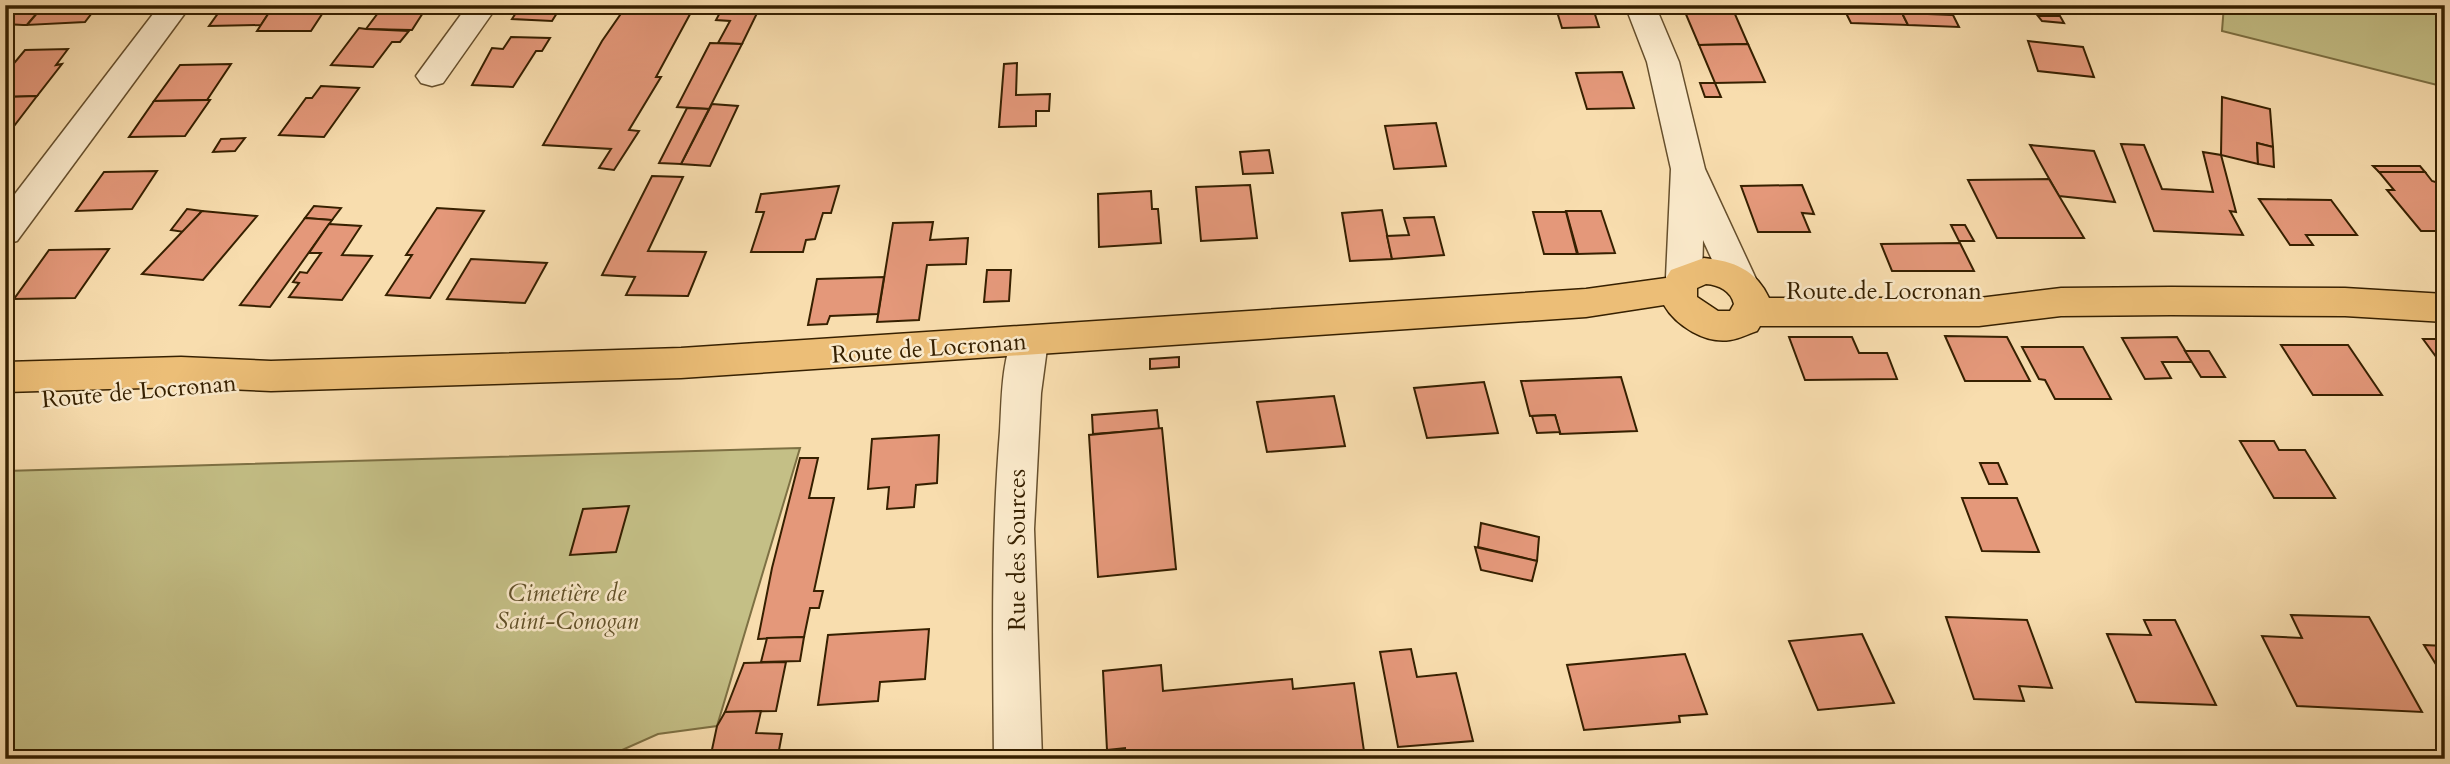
<svg xmlns="http://www.w3.org/2000/svg" width="2450" height="764" font-family="Cardo,serif">
<rect width="100%" height="100%" fill="#f8ddae"/>
<filter id="stains"><feTurbulence type="fractalNoise" baseFrequency=".00286" numOctaves="4"/><feColorMatrix values="0 0 0 0 .2 0 0 0 0 .09 0 0 0 0 .02 0 0 0 .5 -.17"/></filter>
<radialGradient id="worn" r=".72"><stop offset=".6" stop-color="#630" stop-opacity="0"/><stop offset="1" stop-color="#630" stop-opacity=".3"/></radialGradient>
<g fill="#c4bf86" stroke="#7d7043" stroke-width="2">
<polygon points="2224,5 2445,5 2445,87 2222,31"/>
<polygon points="800,448 717,726 658,734 602,759 5,759 5,471"/>
</g>
<g fill="#e4987a" stroke="#362000" stroke-width="2">
<polygon points="5,5 44,5 27,25 23,25 5,24"/>
<polygon points="44,5 98,5 85,22 27,25"/>
<polygon points="224,5 274,5 261,25 209,26"/>
<polygon points="274,5 328,5 311,31 257,31"/>
<polygon points="384,5 428,5 412,30 366,29"/>
<polygon points="521,5 562,5 552,21 512,19"/>
<polygon points="627,5 695,5 656,77 661,77 629,130 639,131 614,170 599,168 611,149 543,145 602,41"/>
<polygon points="724,5 761,5 742,44 718,43 730,21 716,20"/>
<polygon points="1555,5 1592,5 1599,27 1562,28"/>
<polygon points="1682,5 1731,5 1748,44 1699,45"/>
<polygon points="1794,5 1837,5 1840,10 1796,8"/>
<polygon points="1845,11 1902,13 1908,25 1851,23"/>
<polygon points="1902,13 1953,15 1959,27 1908,25"/>
<polygon points="2038,16 2060,16 2064,23 2042,21"/>
<polygon points="359,28 366,29 409,31 400,42 392,42 373,67 331,65"/>
<polygon points="511,37 550,38 542,51 536,51 513,87 472,85 492,48 503,49"/>
<polygon points="2028,41 2083,47 2094,77 2038,71"/>
<polygon points="710,43 742,44 709,109 677,107"/>
<polygon points="1748,44 1765,82 1715,83 1699,45"/>
<polygon points="68,49 56,65 62,64 37,96 5,97 5,74 25,50"/>
<polygon points="1017,63 1016,95 1050,94 1049,111 1036,111 1036,126 999,127 1004,64"/>
<polygon points="231,64 207,100 154,101 180,65"/>
<polygon points="1622,72 1634,108 1587,109 1576,73"/>
<polygon points="1700,83 1715,83 1721,97 1705,97"/>
<polygon points="321,86 359,88 324,137 279,135 306,98 312,98"/>
<polygon points="37,96 11,130 5,130 5,97"/>
<polygon points="2222,97 2270,109 2273,147 2257,143 2258,164 2221,155"/>
<polygon points="207,100 210,100 185,136 129,137 154,101"/>
<polygon points="712,104 738,106 710,166 681,164"/>
<polygon points="687,108 709,109 681,164 659,163"/>
<polygon points="1436,123 1446,166 1394,169 1385,126"/>
<polygon points="245,138 235,151 213,152 221,139"/>
<polygon points="2257,143 2273,147 2274,167 2258,164"/>
<polygon points="2121,144 2144,145 2162,189 2213,192 2203,152 2221,155 2236,212 2230,211 2243,235 2154,231"/>
<polygon points="2030,145 2094,151 2115,202 2059,196"/>
<polygon points="1269,150 1273,173 1243,174 1240,152"/>
<polygon points="2373,166 2420,166 2425,172 2379,172"/>
<polygon points="157,171 132,209 76,211 104,172"/>
<polygon points="2379,172 2425,172 2432,181 2445,185 2445,231 2421,231 2387,190 2394,190"/>
<polygon points="652,176 683,177 648,251 706,252 688,296 626,295 635,277 602,275"/>
<polygon points="2049,179 2084,238 1997,238 1968,180"/>
<polygon points="1250,185 1257,238 1201,241 1196,187"/>
<polygon points="1802,185 1814,214 1802,213 1810,232 1758,232 1741,186"/>
<polygon points="839,186 831,213 823,213 815,239 806,240 803,252 751,252 764,212 756,212 761,194"/>
<polygon points="1151,191 1152,209 1158,209 1161,243 1099,247 1098,194"/>
<polygon points="2259,199 2331,200 2357,235 2306,235 2313,245 2290,245"/>
<polygon points="314,206 341,208 332,220 305,218"/>
<polygon points="437,208 484,211 430,298 386,295 412,255 406,255"/>
<polygon points="187,209 202,211 184,232 171,230"/>
<polygon points="1382,210 1392,259 1350,261 1342,213"/>
<polygon points="202,211 257,216 203,280 142,274"/>
<polygon points="1566,211 1601,211 1615,253 1578,254"/>
<polygon points="1533,212 1566,212 1577,254 1544,254"/>
<polygon points="1434,217 1444,255 1392,259 1387,236 1409,235 1404,218"/>
<polygon points="305,218 332,220 270,307 240,305"/>
<polygon points="933,222 930,240 968,238 966,264 927,265 919,320 877,322 893,223"/>
<polygon points="329,224 361,226 342,255 372,256 342,300 289,297 299,283 293,282 300,272 307,273 321,253 309,253"/>
<polygon points="1951,225 1965,225 1974,241 1959,241"/>
<polygon points="1960,243 1974,271 1892,271 1881,244"/>
<polygon points="109,249 75,298 14,299 49,250"/>
<polygon points="471,259 547,263 525,303 447,299"/>
<polygon points="987,270 1011,270 1009,301 984,302"/>
<polygon points="884,277 878,314 830,316 827,324 808,325 817,279"/>
<polygon points="1945,336 2007,337 2030,381 1965,381"/>
<polygon points="1789,337 1852,337 1859,353 1887,353 1897,379 1805,380"/>
<polygon points="2177,337 2192,362 2162,362 2171,378 2145,379 2122,338"/>
<polygon points="2423,339 2445,339 2445,369"/>
<polygon points="2281,345 2348,345 2382,395 2313,395"/>
<polygon points="2022,347 2083,347 2111,399 2055,399 2045,380 2039,379"/>
<polygon points="2185,351 2209,351 2225,377 2201,377"/>
<polygon points="1179,357 1179,367 1150,369 1150,359"/>
<polygon points="1621,377 1637,431 1560,434 1555,415 1530,416 1521,381"/>
<polygon points="1484,382 1498,433 1427,438 1414,388"/>
<polygon points="1334,396 1345,446 1267,452 1257,402"/>
<polygon points="1157,410 1159,429 1093,434 1092,415"/>
<polygon points="1555,415 1560,432 1537,433 1532,416"/>
<polygon points="1162,428 1176,569 1098,577 1089,435"/>
<polygon points="939,435 937,483 916,485 914,507 887,509 889,487 868,489 872,439"/>
<polygon points="2240,441 2274,441 2279,450 2305,450 2335,498 2274,498"/>
<polygon points="800,458 818,458 809,498 834,498 814,591 823,591 819,608 810,608 804,637 758,639 772,568"/>
<polygon points="1980,463 1998,463 2007,484 1989,484"/>
<polygon points="1962,498 2017,498 2039,552 1982,551"/>
<polygon points="629,506 616,552 570,555 583,509"/>
<polygon points="1481,523 1539,537 1537,561 1478,547"/>
<polygon points="1475,547 1537,561 1532,581 1481,570"/>
<polygon points="2291,615 2369,617 2422,712 2297,706 2262,636 2302,638"/>
<polygon points="1946,617 2027,620 2052,688 2019,686 2024,701 1974,699"/>
<polygon points="2144,620 2175,620 2216,705 2136,702 2107,634 2151,635"/>
<polygon points="929,629 925,679 880,682 878,701 818,705 828,635"/>
<polygon points="1862,634 1894,703 1818,710 1789,641"/>
<polygon points="804,637 800,661 761,662 767,638"/>
<polygon points="2424,645 2445,646 2445,679"/>
<polygon points="1411,649 1417,677 1456,673 1473,741 1398,747 1380,652"/>
<polygon points="1685,654 1707,714 1679,716 1680,722 1584,730 1567,665"/>
<polygon points="786,662 776,711 725,712 744,663"/>
<polygon points="1161,665 1163,691 1292,679 1293,689 1354,683 1364,751 1289,759 1125,759 1125,748 1107,750 1103,671"/>
<polygon points="761,711 756,733 782,734 779,750 832,750 831,759 710,759 717,726 725,712"/>
</g>
<g fill="none" stroke-linecap="round" stroke-linejoin="round">
<g stroke="#664f2c" stroke-width="3">
<g id="minor">
<polygon points="160,5 191,5 17,241 5,244 5,207"/>
<polygon points="468,5 498,5 443,83 432,86 421,83 416,76"/>
<polygon points="1625,5 1655,5 1679,62 1705,169 1757,281 1752,290 1739,294 1726,290 1703,240 1702,277 1697,286 1684,290 1671,286 1666,277 1671,169 1647,62"/>
<path d="M1029,327L1042,331L1048,341L1041,393L1034,529L1042,759H994C993,649 991,541 1000,431C1002,400 1001,359 1016,331Z"/>
</g>
</g>
<g stroke="#362000" stroke-width="3">
<path id="major" d="M1704,258C1734,261 1756,270 1769,298H1979L2061,288L2171,287L2345,288L2445,294V322L2345,316L2171,315L2061,316L1979,326H1760L1757,331C1748,334 1739,339 1730,340C1706,344 1676,326 1664,305L1586,317L681,378L271,391L181,387L5,392V362L181,357L271,361L681,348L1586,289L1666,278L1671,270ZM1706,284C1719,285 1731,291 1734,304L1730,311H1718L1697,297V288Z"/>
</g>
<use href="#minor" fill="#fae9ca" fill-rule="evenodd"/>
<use href="#major" fill="#ecbe77" fill-rule="evenodd"/>
</g>
<g text-anchor="middle" stroke-width="5" stroke-linejoin="round" paint-order="stroke">
<g font-size="24" fill="#362000" stroke="#fae9ca">
<text x="1884" y="299">Route de Locronan</text>
<text transform="translate(929 348) rotate(-4)" y="8">Route de Locronan</text>
<text transform="translate(139 391) rotate(-5)" y="8">Route de Locronan</text>
<text transform="translate(1017 550) rotate(-90)" y="8">Rue des Sources</text>
</g>
<g font-size="24" font-style="italic" fill="#615028" stroke="#fae9ca">
<text x="567" y="601">Cimetière de<tspan x="567" dy="28">Saint-Conogan</tspan></text>
</g>
</g>
<rect width="2450" height="764" fill="none" stroke="#f8ddae" stroke-width="28"/>
<rect x="7" y="7" width="2436" height="750" fill="none" stroke="#362000" stroke-width="3.5"/>
<rect x="14" y="14" width="2422" height="736" fill="none" stroke="#362000" stroke-width="2"/>
<rect width="100%" height="100%" filter="url(#stains)"/>
<rect width="100%" height="100%" fill="url(#worn)"/>
</svg>
